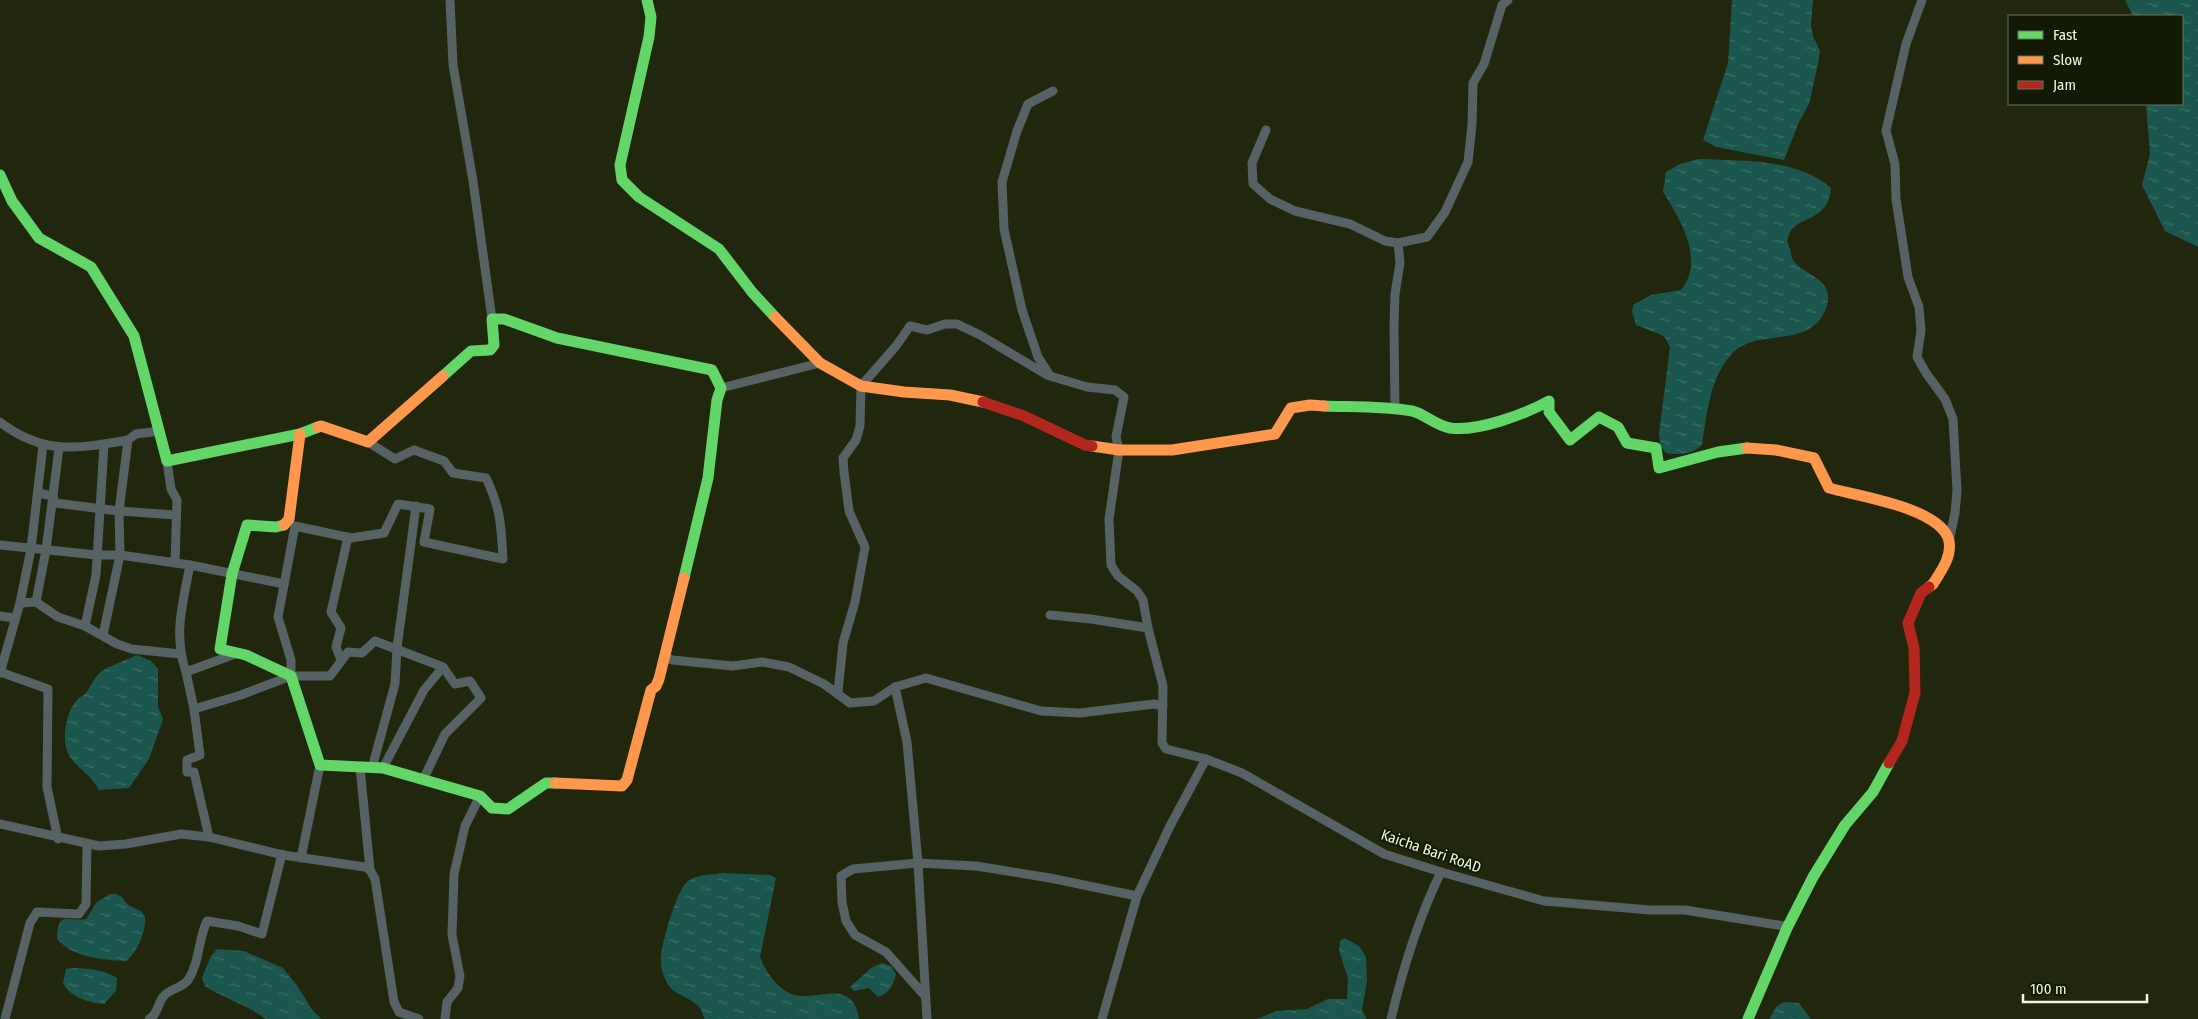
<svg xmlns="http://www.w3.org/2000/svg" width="2198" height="1019" font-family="'Fira Sans Condensed',sans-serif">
<defs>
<pattern id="water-ripples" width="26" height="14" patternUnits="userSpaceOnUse" patternTransform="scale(1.25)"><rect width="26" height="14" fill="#1b574e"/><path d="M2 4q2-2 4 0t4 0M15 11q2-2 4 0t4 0" fill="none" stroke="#3c7067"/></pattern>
</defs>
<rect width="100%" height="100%" fill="#20270c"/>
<g fill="url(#water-ripples)">
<polygon points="1732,0 1813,0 1811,25 1813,36 1820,51 1818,64 1809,104 1799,122 1784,160 1716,147 1703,140 1728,63"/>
<polygon points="2125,0 2198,0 2198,247 2165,231 2142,185 2150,154 2146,104 2182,104 2182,16 2133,16"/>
<path d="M1699,159C1743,161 1796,158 1831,188C1828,225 1793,214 1788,238C1787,242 1788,245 1790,249C1791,252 1791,257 1793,260C1803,276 1837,278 1826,308C1810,352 1755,325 1730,356C1709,381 1707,414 1702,445C1691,455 1680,455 1666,453L1661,447L1659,434L1670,347L1664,336L1636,325L1632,312L1633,305L1651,295L1681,290C1705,260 1681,220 1663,192L1666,172L1680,164Z"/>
<path d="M137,655L151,661L158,669V707L163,719L149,759L129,788L99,790C91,774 77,769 69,755C61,741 65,713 77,700C79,697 83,696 86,693C91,686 95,676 102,671C113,664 125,661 137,655Z"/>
<path d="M722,873L770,875L776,878L760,957C766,973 781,995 800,996C826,997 853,981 859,1019H705C703,1016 702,1011 700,1008C692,997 674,996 667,983C663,976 661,968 661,961C660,947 676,894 685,884C694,874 711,875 722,873Z"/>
<path d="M110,894H116L122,897L128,905L142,912L145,917C146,932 138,950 127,961C103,960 73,958 57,939C58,908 69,923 86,919L97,902Z"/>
<polygon points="1344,938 1359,946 1366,957 1367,981 1362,1010 1367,1019 1257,1019 1276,1011 1307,1009 1328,999 1347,999 1348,979 1339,950 1340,941"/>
<polygon points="217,949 244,951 283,968 296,984 313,1011 322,1019 266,1019 254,1011 211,990 205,986 202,978 211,956"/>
<path d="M882,963L891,966L896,974C894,985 889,993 878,997L869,988L854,991L850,987L871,968Z"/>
<path d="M72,968C87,968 104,970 117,978L116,991L104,1004C90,1003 69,997 63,983L66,969Z"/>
<polygon points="1784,1002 1799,1003 1811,1019 1769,1019 1777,1006"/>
</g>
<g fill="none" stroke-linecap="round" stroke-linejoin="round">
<g stroke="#566264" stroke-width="9">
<polyline points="450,0 453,65 473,181 492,319"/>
<polyline points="1922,0 1906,44 1886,131 1895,164 1896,199 1908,277 1919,307 1921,331 1917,357 1926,373 1945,399 1953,419 1957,491 1955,513 1949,541"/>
<polyline points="1053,91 1028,104 1017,131 1002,182 1004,229 1022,310 1038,357 1050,376 1087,387 1115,390 1124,397 1116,437 1119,450 1109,519 1111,565 1118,576 1137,591 1143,600 1148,628 1163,686 1162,743 1166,749 1206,759"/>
<polyline points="1266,130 1252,163 1253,184 1270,199 1295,211 1350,224 1385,241 1398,243 1427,237 1445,212 1468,162 1472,125 1473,83 1484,64 1502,5 1508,0"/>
<polyline points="721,388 820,363"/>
<polyline points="1395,410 1394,327 1395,294 1400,263 1398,243"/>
<path d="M0,422C43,455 77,449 128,440"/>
<path d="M368,442L395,459L414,450L444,461L453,473L486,478C501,509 501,526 503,559L424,542L430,509L398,504L384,533L351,538L295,526L278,617L291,660V676H330L348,652L362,653L375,641L443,667L455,684L470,681L481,698L445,734L423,780"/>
<polyline points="167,461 171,489 177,500 175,563"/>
<polyline points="38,493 53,496 55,503 119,511 176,515"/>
<path d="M0,545L97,555H120L190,565C183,602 173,635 186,672L235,654"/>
<polyline points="190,565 284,584"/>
<polyline points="36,602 46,550 59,448"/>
<polyline points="20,603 36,602 58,617 85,626 117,644 132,649 180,654"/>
<polyline points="1050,615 1091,619 1148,628"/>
<polyline points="0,616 15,618"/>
<polyline points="85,626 96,575 104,445"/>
<polyline points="103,635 120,555 119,511 128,440 136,434 160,431"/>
<polyline points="664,656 672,660 733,666 762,662 789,667 824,684 850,703 874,701 895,687 926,678 1041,711 1080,713 1154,704 1163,706"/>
<polyline points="341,660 336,647 341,628 331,612 348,537"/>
<polyline points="0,672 48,689 47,787 58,839"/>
<polyline points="186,672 194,709 200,755 187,760 187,772 194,772 209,837"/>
<polyline points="0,673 20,603 31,549 43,445"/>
<polyline points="895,687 907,742 918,863 853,869 841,876 842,902 846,921 855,935 886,952 925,996"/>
<polyline points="838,692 843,643 855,602 865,547 849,511 844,472 843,458 856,440 860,426 861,386 896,346 910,326 927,330 945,324 957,324 980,335 1047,375"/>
<polyline points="194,709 241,695 291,676"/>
<polyline points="360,767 370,870"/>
<polyline points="372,768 395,684 397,648 416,506"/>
<polyline points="383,768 424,690 443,667"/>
<polyline points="0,824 99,846 126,844 181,834 209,837 283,855 365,867 370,870 375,879 394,1002 399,1012 419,1019"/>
<polyline points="301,858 320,765"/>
<polyline points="5,1019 30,923 37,912 79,914 86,904 87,844"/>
<path d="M149,1019C158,1014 157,1005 163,997C168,989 183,988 188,980C200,962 198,939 207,921L238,926L262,934L282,854"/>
<polyline points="445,1019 447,1002 458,988 460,976 452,935 454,874 465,826 480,796"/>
<polyline points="927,1019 918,863 976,866 1050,878 1137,896"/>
<polyline points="1102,1019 1137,896 1170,826 1206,759 1242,773 1384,854 1441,872 1544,901 1650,910 1685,910 1784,926 1787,928"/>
<path d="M1391,1019C1403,968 1418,919 1441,872"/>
</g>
<g stroke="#63d668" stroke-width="11">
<polyline points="647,0 651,17 649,37 620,165 622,180 639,197 719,249 752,292 775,317"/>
<polyline points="0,175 12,201 39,238 91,267 134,336 167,461 300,434 318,427"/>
<polyline points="443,376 471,351 490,350 494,345 492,319 504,319 557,338 712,370 721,388 717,400 708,478 684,578"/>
<path d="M1324,406C1353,407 1384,406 1412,411C1423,413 1435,425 1450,428C1478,432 1525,414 1549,401V412L1570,440L1599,417L1618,427L1627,443L1656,448L1659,468L1718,452L1747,448"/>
<polyline points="284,525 276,527 247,525 232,574 220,649 246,655 291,676 320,765 383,768 480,796 492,808 508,809 546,783 555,783"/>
<polyline points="1748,1019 1787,928 1813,877 1845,825 1873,792 1889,763"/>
</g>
<g stroke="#ff974d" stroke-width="11">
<polyline points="775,317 820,363 861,386 904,392 950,395 983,402"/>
<polyline points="318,427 321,426 368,442 443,376"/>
<polyline points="1092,446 1119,450 1172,450 1275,434 1291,408 1310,405 1324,406"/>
<path d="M1747,448L1776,450L1814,458L1829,488C1858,496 1942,508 1949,541C1952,557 1941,571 1933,584L1929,587"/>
<polyline points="284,525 289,519 300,434"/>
<polyline points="555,783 622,786 627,780 651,690 656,686 659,679 684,578"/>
</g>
<g stroke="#b3261e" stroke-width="11">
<polyline points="983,402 1024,416 1085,445 1092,446"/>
<polyline points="1889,763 1902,741 1915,693 1914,648 1908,623 1921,593 1929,587"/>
</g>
</g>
<g text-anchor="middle" stroke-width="4" stroke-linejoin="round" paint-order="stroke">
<g font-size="15" fill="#eef9dd" stroke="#121905">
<text transform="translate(1431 851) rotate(19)" y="5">Kaicha Bari RoAD</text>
</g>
</g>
<rect x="2008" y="15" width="175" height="90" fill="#121905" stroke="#6a735b"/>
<rect x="2018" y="31" width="25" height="8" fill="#63d668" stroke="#6a735b"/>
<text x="2053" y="40" font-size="15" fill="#eef9dd">Fast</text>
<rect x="2018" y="56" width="25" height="8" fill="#ff974d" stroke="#6a735b"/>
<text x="2053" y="65" font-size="15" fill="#eef9dd">Slow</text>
<rect x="2018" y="81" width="25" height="8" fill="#b3261e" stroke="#6a735b"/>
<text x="2053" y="90" font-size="15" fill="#eef9dd">Jam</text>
<path d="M2023 994v8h124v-8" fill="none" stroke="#eef9dd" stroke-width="2.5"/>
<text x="2030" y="994" font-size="15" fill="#eef9dd" stroke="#121905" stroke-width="4" paint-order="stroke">100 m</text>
</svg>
